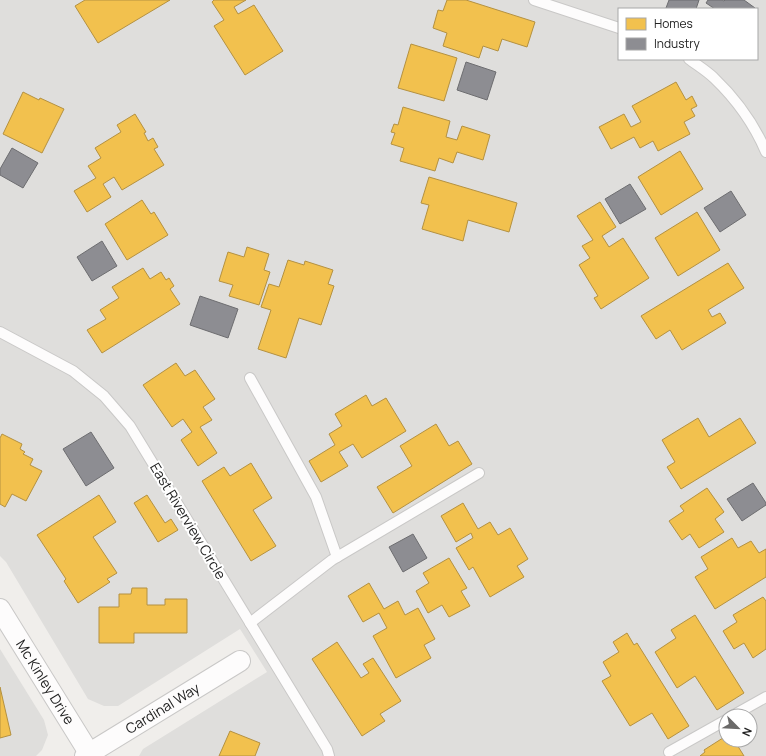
<svg xmlns="http://www.w3.org/2000/svg" width="766" height="756" font-family="Manrope,sans-serif">
<rect width="100%" height="100%" fill="#f0eeeb"/>
<g fill="#dfdedc" fill-rule="evenodd">
<path d="M0,0H766V756H139L143,749L267,672L240,629L118,706H104L88,699L6,562L0,556ZM619,9H757V59H619ZM726,716H750V740H726Z"/>
<polygon points="0,649 44,720 48,735 42,750 36,756 0,756"/>
</g>
<g fill="#f2c14e" stroke="#b49141">
<polygon points="85,0 170,0 98,43 75,6"/>
<polygon points="214,0 246,0 234,7 238,14 254,5 283,51 245,75 214,26 224,20 212,2"/>
<polygon points="447,0 466,0 535,22 527,47 502,39 498,51 483,46 479,58 443,46 447,33 433,28 438,10 443,11"/>
<polygon points="411,44 457,58 444,101 398,88"/>
<polygon points="676,82 686,100 692,96 697,106 691,109 695,116 684,122 690,134 658,151 653,141 640,148 634,137 611,149 599,127 624,114 631,127 641,122 632,106"/>
<polygon points="23,92 39,100 40,98 64,109 42,153 3,134"/>
<polygon points="403,107 450,121 446,137 457,140 462,126 490,135 483,160 457,152 453,163 439,158 435,171 400,161 404,148 391,144 395,133 391,132 394,124 398,125"/>
<polygon points="135,114 146,132 144,133 148,141 153,138 158,147 154,149 164,165 122,190 114,177 103,184 111,197 87,212 74,191 96,178 88,166 101,158 95,148 121,132 117,125"/>
<polygon points="680,151 703,189 661,215 638,177"/>
<polygon points="429,177 517,203 509,232 468,220 463,241 422,229 429,205 421,203"/>
<polygon points="142,200 151,214 154,212 168,235 127,260 105,224"/>
<polygon points="600,202 616,227 602,236 609,247 623,238 649,278 601,309 594,298 598,296 579,265 590,258 582,246 593,240 577,216"/>
<polygon points="697,212 720,250 678,276 655,238"/>
<polygon points="247,247 269,254 264,270 270,272 259,305 229,296 233,285 219,281 228,252 244,257"/>
<polygon points="288,260 304,265 305,261 333,270 328,284 334,286 321,325 299,318 286,358 258,349 271,310 261,307 269,284 279,287"/>
<polygon points="728,263 744,288 708,310 712,317 720,313 726,323 682,350 670,330 656,339 641,316"/>
<polygon points="143,268 150,279 161,272 166,280 169,278 174,286 170,289 180,304 102,353 87,330 106,319 100,310 119,298 112,287"/>
<polygon points="176,363 185,376 195,370 215,399 203,407 212,420 200,427 217,453 198,466 181,440 192,432 183,419 172,427 143,385"/>
<polygon points="366,395 372,406 386,398 406,431 362,458 353,444 339,452 348,466 321,482 309,461 335,445 329,434 342,426 335,414"/>
<polygon points="698,418 709,437 740,418 756,443 681,489 667,467 675,462 662,440"/>
<polygon points="436,424 449,446 458,441 472,464 393,513 377,487 412,466 400,446"/>
<polygon points="2,434 22,444 20,449 25,452 23,454 33,459 30,465 42,471 26,501 12,494 5,507 0,504 0,438"/>
<polygon points="251,463 272,498 253,510 276,546 251,561 202,481 224,467 230,476"/>
<polygon points="707,488 724,512 715,519 724,532 699,548 690,534 682,540 669,521 684,511 680,506"/>
<polygon points="99,495 116,522 93,537 117,573 107,579 110,582 78,603 64,581 66,579 37,535"/>
<polygon points="147,495 165,523 171,519 178,530 158,542 134,503"/>
<polygon points="463,503 478,529 490,522 498,535 510,528 528,559 517,566 524,577 490,597 473,567 469,570 456,548 473,538 471,533 456,542 441,516"/>
<polygon points="732,538 738,548 751,541 759,553 766,549 766,577 715,609 695,577 708,569 701,557"/>
<polygon points="449,558 467,588 461,591 470,606 449,617 442,605 428,613 416,591 429,583 423,573"/>
<polygon points="369,583 384,609 398,601 405,615 418,608 435,639 424,645 431,658 396,678 373,636 387,628 379,613 363,622 348,596"/>
<polygon points="132,588 147,588 147,605 165,605 165,599 187,599 187,633 134,633 134,643 99,643 99,607 119,607 119,594 131,594"/>
<polygon points="763,597 766,601 766,649 753,658 744,643 734,649 723,631 737,622 733,615"/>
<polygon points="695,615 744,693 717,710 695,676 677,688 655,652 676,638 671,630"/>
<polygon points="627,633 634,645 637,643 689,726 668,739 652,713 630,726 602,681 611,676 603,662 619,652 613,642"/>
<polygon points="337,642 361,678 369,673 363,664 373,658 401,701 380,714 385,721 362,736 312,659"/>
<polygon points="0,687 11,735 0,738"/>
<polygon points="230,731 260,743 255,756 219,756"/>
<polygon points="726,736 726,740 734,740 744,756 700,756 705,752 704,750"/>
</g>
<g fill="#8d8d92" stroke="#6d6d70">
<polygon points="669,0 699,0 696,9 669,9 666,8"/>
<polygon points="708,0 722,0 724,1 725,0 744,0 755,8 754,9 715,9 706,3"/>
<polygon points="466,62 496,72 487,100 457,90"/>
<polygon points="12,148 38,163 23,188 0,175 0,169"/>
<polygon points="630,184 646,209 620,224 605,199"/>
<polygon points="731,191 746,215 720,232 704,208"/>
<polygon points="102,241 117,266 92,281 77,257"/>
<polygon points="200,296 238,309 228,338 190,325"/>
<polygon points="91,432 114,468 86,486 63,449"/>
<polygon points="753,483 766,503 766,505 742,521 727,499"/>
<polygon points="413,534 427,558 403,572 389,547"/>
</g>
<g fill="none" stroke-linecap="round" stroke-linejoin="round">
<g stroke="#c9c8c7" stroke-width="12">
<g id="service">
<polyline points="534,0 619,28"/>
<path d="M689,59C697,65 707,71 714,78C736,99 754,124 766,152"/>
<polyline points="0,332 73,371 104,396 130,426 327,749 329,756"/>
<polyline points="250,378 316,497 337,557"/>
<polyline points="250,623 332,560 479,473"/>
<polyline points="732,716 766,697"/>
<polyline points="669,752 726,720"/>
</g>
</g>
<g stroke="#c9c8c7" stroke-width="22">
<g id="minor">
<path id="s1" d="M0,609L91,756"/>
<path id="s2" d="M85,756L240,661"/>
</g>
</g>
<use href="#service" stroke="#fdfcfc" stroke-width="10"/>
<use href="#minor" stroke="#fdfcfc" stroke-width="20"/>
</g>
<g text-anchor="middle" stroke-width="4" stroke-linejoin="round" paint-order="stroke">
<g font-size="14" fill="#222" stroke="#fff">
<text transform="translate(188 521) rotate(59)" y="5">East Riverview Circle</text>
<text dy="5" stroke="none"><textPath href="#s1" startOffset="86">Mc Kinley Drive</textPath></text>
<text dy="5" stroke="none"><textPath href="#s2" startOffset="91">Cardinal Way</textPath></text>
</g>
</g>
<rect x="618" y="8" width="140" height="52" fill="#ffffff" stroke="#a7a7a7"/>
<rect x="626" y="18" width="20" height="12" fill="#f2c14e" stroke="#a7a7a7"/>
<text x="654" y="28" font-size="12" fill="#222222">Homes</text>
<rect x="626" y="38" width="20" height="12" fill="#8d8d92" stroke="#a7a7a7"/>
<text x="654" y="48" font-size="12" fill="#222222">Industry</text>
<g transform="translate(738 728) rotate(114)"><circle r="19" fill="#ffffff" stroke="#a7a7a7"/>
<path d="M0-3L7 15L0 10L-7 15Z" fill="#6a6968"/>
<text y="-6" font-size="11" font-weight="bold" text-anchor="middle" fill="#222222">N</text>
</g>
</svg>
